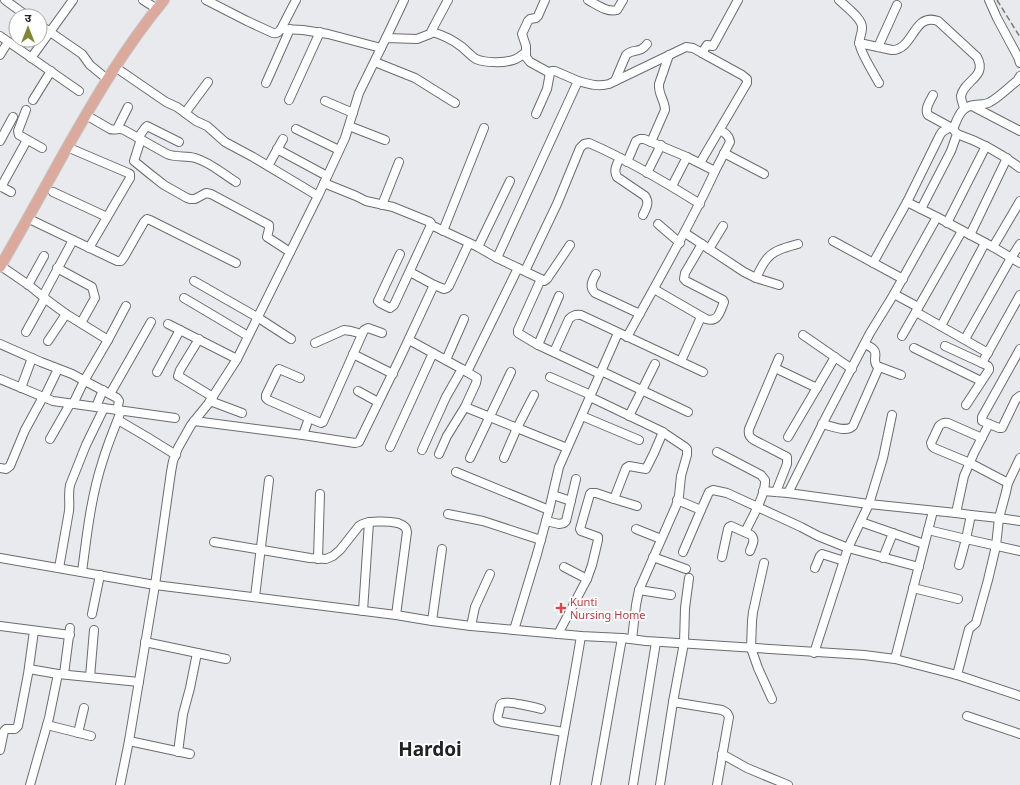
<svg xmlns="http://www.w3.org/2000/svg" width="1020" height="785" font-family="'Noto Sans','Noto Sans Devanagari',sans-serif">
<rect width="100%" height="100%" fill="#e8eaee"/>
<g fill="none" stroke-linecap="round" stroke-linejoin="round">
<g stroke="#6b6c70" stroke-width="10">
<g id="minor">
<polyline points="5,0 27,16"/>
<polyline points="143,0 157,9"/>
<path d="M588,0C596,4 607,13 617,10L623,0"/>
<path d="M839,0C845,6 863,19 862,28C862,35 858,39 860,46C863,57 873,72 879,83"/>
<polyline points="989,0 997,18 1018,57 1020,63"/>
<polyline points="40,25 82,54 90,65 107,79"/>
<polyline points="281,29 296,0"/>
<path d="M432,32C443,35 453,40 462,47C467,51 471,56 476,59C485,63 504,63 513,60C518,59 522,55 526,52"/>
<polyline points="0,36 79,91"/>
<polyline points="386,38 404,0"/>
<path d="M859,43L892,50C914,50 913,12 938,21L977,57C988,77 964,80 961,96C961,100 963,104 964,108"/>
<polyline points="878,47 897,5"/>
<polyline points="381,48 386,38 417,39 430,34 434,26 448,0"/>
<polyline points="0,55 8,42"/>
<polyline points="31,58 73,0"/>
<polyline points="375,62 415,78 455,103"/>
<polyline points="115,67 166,102 177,107 196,121 207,126 225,142 253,157 318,196"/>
<path d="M578,81C589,84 598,87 609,84L686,47L693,48L702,53L707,45L713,46L714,44L738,0"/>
<path d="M615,81L626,55C633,48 640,54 647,44"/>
<polyline points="266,83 290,29"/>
<path d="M933,95C930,101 924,109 928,115L950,127"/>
<polyline points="33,100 51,71"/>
<polyline points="289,100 320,32"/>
<polyline points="325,101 353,113"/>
<polyline points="972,106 1020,131"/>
<polyline points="26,110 18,131 19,135 42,148"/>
<polyline points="185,113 208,82"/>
<polyline points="536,114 547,89 550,73"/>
<path d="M86,115L110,129C115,131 119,127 124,130L167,154C176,158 186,155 195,158C210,162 223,174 236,182"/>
<polyline points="349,126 385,140"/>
<polyline points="117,129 128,107"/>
<polyline points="296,129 339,150"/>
<path d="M957,134C980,142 1001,153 1020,168"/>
<polyline points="138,138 145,128 147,126 179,142"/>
<polyline points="141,139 134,161 150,174 164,185 187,198 190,199 195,199 206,193 211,194 269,225 269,229 267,237 290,252"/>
<polyline points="0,141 13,117"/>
<path d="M651,142L665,110C665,100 658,95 659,84L669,55"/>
<polyline points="67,147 128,173 130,174 130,178 89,248"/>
<polyline points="277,149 327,176"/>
<polyline points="724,153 764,174"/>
<path d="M620,158C617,164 613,170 617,177L645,196C650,203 646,208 643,215"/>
<path d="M627,162L636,141L640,139H644L687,157L715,171C689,228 657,282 627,337"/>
<polyline points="700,163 747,83 747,79 742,75 702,53"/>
<polyline points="268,166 283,139"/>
<path d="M715,171L730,142C729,135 725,133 720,130"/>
<polyline points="647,173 661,145"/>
<polyline points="324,183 356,196 366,201 393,207 430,222 431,223 431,225 478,247 497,258 541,279 518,330 518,333 538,345 600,374"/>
<polyline points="0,186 11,192"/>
<polyline points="672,186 687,157"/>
<polyline points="1,187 27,140"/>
<polyline points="53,192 107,217"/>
<polyline points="907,202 937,217 993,247 1020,263"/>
<polyline points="382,205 399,162"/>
<path d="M921,209L951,151L957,134L953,129C958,118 960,107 974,105C980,104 985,105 990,102C998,98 1009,87 1017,81L1020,76"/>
<polyline points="27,218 117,261 121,261 124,257 144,222 147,219 150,220 236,263"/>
<polyline points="947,223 986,146"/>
<polyline points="658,224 680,243"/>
<polyline points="443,231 484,128"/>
<polyline points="685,233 744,272 756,278 779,285"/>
<polyline points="970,235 1007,158"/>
<polyline points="833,241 903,279"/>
<polyline points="478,247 510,181"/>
<polyline points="993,247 1020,201"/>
<polyline points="709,249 723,226"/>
<polyline points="400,254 378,301 380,303 390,308 394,305 431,225"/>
<polyline points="497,258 578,81 555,71 552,71 550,73 530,62 526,57 526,46 522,34 528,21 530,19 536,18 538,16 545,0"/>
<polyline points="873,263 907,202 940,135 942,132 950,127 953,129"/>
<polyline points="1,266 30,286 47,300 66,314 108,340"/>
<polyline points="57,268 92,287 95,298 81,323"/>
<path d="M525,271L557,204L580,148L584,144L589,143C626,159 665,182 700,204"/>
<polyline points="410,272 434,285"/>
<path d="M596,274C592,281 589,287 595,293L640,314"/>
<path d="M756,278C759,272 762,265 766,260C773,250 787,247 798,244"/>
<polyline points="541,279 544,281 547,279 570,245"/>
<polyline points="194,281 257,317 291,339"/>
<polyline points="28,285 44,256"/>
<path d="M654,289L706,319C718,323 720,312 724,302L723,300L686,281L684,279L685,273L702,244"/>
<polyline points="894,294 918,307"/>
<polyline points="43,296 73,240"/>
<polyline points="184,298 248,336"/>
<polyline points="916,312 988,353"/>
<polyline points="168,324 237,359"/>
<polyline points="941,326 985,243"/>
<polyline points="26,332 45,298"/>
<polyline points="803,335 852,369"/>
<polyline points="902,336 962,231"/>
<polyline points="199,339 180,370 178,376 180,377 213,397"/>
<polyline points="965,339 1011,258 1020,244"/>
<polyline points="409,340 462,369 477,378 476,383 465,407 447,436 439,454"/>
<polyline points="48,341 66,314"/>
<polyline points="315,343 344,330 351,331 362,334"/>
<polyline points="0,344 41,362 72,374 117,398 119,401 117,410"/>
<path d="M865,344C868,346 872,347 874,350C878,355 872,360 877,366L901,375"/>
<polyline points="538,345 559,296"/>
<polyline points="945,346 982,363"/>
<polyline points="914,348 981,381"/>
<polyline points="1020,349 982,417 982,421 999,428 1002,428 1016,399 1020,396"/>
<path d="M554,352L569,319C573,315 576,314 581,315L703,372"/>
<polyline points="353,354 393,374"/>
<polyline points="446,360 464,319"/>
<polyline points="681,361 701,317"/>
<polyline points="775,368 817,388"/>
<polyline points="601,371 688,412"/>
<polyline points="157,372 180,330"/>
<polyline points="467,372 518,268"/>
<polyline points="550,377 591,395"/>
<polyline points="300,378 279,369 278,370 266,395 266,398 268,400 309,418 303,435"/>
<polyline points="0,379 53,401 175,418"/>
<polyline points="21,388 32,358"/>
<polyline points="358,391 378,402"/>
<polyline points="110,394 151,322"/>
<polyline points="590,397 661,431 685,447 687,449 687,455 681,476 679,496 676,506 639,590 636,605 632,639"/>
<polyline points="44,398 58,369"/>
<polyline points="210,401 242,413"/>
<polyline points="73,404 84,381 108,340 126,306"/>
<polyline points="966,405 989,370 989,368 988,366 982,363 1020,295"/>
<polyline points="96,407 103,390"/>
<polyline points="465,407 517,428 534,395"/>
<polyline points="582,416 639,440"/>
<polyline points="629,416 655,364"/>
<polyline points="309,418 321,423 323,422 364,330 368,328 382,333"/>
<polyline points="118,420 147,437 176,455"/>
<polyline points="194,421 303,435 355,443 359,442 400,358 434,285 444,289 447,288 449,286 469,243"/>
<path d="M822,424C832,426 846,433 853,426L879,367"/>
<polyline points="788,437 835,357"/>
<path d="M982,438L948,423C944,422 942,423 939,426L931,443L932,446L934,448L970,463L1008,483"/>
<polyline points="50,439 70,404"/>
<polyline points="390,447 433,353"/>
<polyline points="422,450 446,397 462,369"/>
<path d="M717,452L761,475L765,480C766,494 752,518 745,532"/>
<polyline points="470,458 511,372"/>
<polyline points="504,458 517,428 567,448"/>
<polyline points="0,468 6,469 10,466 25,430 43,397"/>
<polyline points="456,472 549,510"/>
<polyline points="763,491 788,493 869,504 956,513 971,515 999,518 1020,521"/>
<path d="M776,492L787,464V457L754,440C749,437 748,434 749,429L779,358"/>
<polyline points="788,493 826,417 870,333 894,294 937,217"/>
<polyline points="553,495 571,501"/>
<polyline points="614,499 637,506"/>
<polyline points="677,500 701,510 683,552"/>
<polyline points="701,510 709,492 713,490 727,493 801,527 818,536 848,548 919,567"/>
<polyline points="956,513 964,476 974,453 989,424"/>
<polyline points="448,514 483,521 541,540"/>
<polyline points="546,521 559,524 564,523 566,521 576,479"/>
<polyline points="861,522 924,544"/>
<polyline points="636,529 661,539"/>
<polyline points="928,530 966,539 1020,551"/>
<path d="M214,542L310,558L326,559L333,556L340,550L359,526C366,520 389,521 398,523C401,524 404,526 406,528L407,532L396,615"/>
<polyline points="653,557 686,569"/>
<path d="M722,557L728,529L729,527L731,526L751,535C756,540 752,545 750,551"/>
<polyline points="0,558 155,585 396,615 432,621 471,626 581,636 622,638 646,641 864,655 895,659 957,675 1020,696"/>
<polyline points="883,558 893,533"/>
<polyline points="318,559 320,494"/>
<polyline points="764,563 753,612 752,621 751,648 758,668 772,699"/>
<polyline points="959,565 966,539 971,515"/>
<polyline points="564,567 587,579"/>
<path d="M59,568L69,511C70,502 68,494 70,485L86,445L104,408"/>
<polyline points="815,568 820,556 822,554 844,561"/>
<path d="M82,572C87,534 91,496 103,460C108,443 115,427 121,411"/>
<polyline points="913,588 958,599"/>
<polyline points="639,590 671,595"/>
<polyline points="255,597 269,480"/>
<polyline points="363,611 369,522"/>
<polyline points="92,614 100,575"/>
<polyline points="432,621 442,549"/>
<polyline points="0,626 70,635"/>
<polyline points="471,626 475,607 490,574"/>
<polyline points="514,630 537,554 549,510 559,467 618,333"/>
<polyline points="558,634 587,579 592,565 598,540 598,537 581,531 580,529 590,494 591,493 596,493 614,499 626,468 629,466 646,469 654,453 663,432"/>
<polyline points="145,642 226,659"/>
<polyline points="814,653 848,548 869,504 883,458 892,415"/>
<polyline points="895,659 933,511"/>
<polyline points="29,669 58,674 139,682"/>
<polyline points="64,674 70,628"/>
<polyline points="957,675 969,629 976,623 988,580 996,546 999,518 1006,492 1008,483 1020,458"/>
<polyline points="90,677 94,630"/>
<polyline points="673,702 722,710 727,713 729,717 717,785"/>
<path d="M541,709C534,707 508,701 503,703C499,704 500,708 499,711C498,715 497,716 498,720L502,722L564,732"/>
<polyline points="967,716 1020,734"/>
<polyline points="47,725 91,736"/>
<polyline points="78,733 84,708"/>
<polyline points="129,741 190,754"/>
<polyline points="0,750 4,731 6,729 15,729 18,726 28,674 34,631"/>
<polyline points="178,752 183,714 190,688 197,653"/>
<polyline points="722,754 747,768 788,785"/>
<polyline points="30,785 49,718 58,674"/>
<path d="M120,785L129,741L155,585L171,472L173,461L178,448L191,425L208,404L237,359L318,196L345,138L359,93L381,48L328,34L303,30L281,29C279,32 277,34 273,33L247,21L206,0"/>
<path d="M555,785C563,735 573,686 581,636"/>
<polyline points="596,785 622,638"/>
<polyline points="633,785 656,642"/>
<polyline points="660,785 673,702 684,643 685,608 689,578"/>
</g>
</g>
<g stroke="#c5c6c6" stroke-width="12">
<path id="major" d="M0,267C22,229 43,191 64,153C94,100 125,47 164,0"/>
</g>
<use href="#minor" stroke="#fff" stroke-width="8"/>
<use href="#major" stroke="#dca99d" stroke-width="10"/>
<polyline stroke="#77787b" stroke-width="1.5" stroke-dasharray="6 3" stroke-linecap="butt" points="997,0 1020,37"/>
</g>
<path fill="#e0444e" stroke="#fff" stroke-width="1.5" d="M559 602h4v4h4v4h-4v4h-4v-4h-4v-4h4z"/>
<g text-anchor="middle" stroke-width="3.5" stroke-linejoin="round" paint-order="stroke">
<g font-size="11" fill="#be3a42" stroke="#fff" text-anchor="start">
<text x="570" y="606">Kunti<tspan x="570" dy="13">Nursing Home</tspan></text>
</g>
<g font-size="19" font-weight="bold" fill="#212224" stroke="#fff">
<text x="430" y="756">Hardoi</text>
</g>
</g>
<g transform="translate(28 28)"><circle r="19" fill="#ffffff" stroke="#a6a7a7"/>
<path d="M0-3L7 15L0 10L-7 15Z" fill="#818631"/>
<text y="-6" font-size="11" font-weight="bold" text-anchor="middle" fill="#212224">उ</text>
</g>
</svg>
